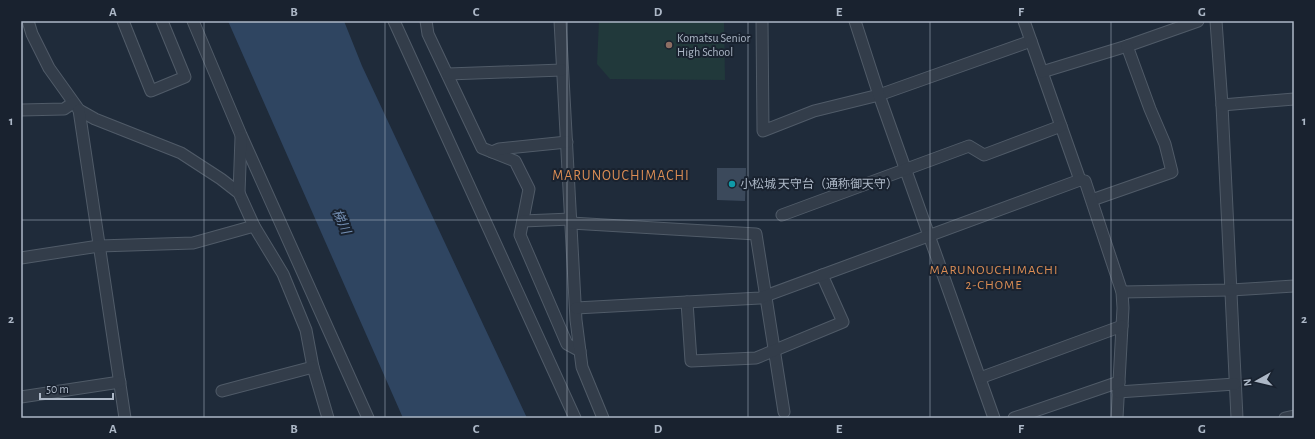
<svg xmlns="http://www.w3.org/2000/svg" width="1315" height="439" font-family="'Alegreya Sans','Noto Sans JP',sans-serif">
<rect width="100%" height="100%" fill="#1f2b3a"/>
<polygon fill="#21393b" points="599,21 724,21 725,80 610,79 597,64"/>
<polygon fill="#2f4561" points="228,21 344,21 362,66 527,418 403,418"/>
<polygon fill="#3b495b" points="717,168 746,168 745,201 717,200"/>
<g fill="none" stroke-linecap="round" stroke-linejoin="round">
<g stroke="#505b68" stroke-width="13">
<g id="minor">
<polyline points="28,21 32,34 49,68 79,110 95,119 181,153 221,179 239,193 254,226 283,274 306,330 313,367 328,418"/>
<polyline points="123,21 151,91 185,77 162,21"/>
<polyline points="193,21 241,135 368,418"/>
<polyline points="394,21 575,418"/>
<polyline points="426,21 428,34 482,148 515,161 529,189 520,235 567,344 580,351"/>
<polyline points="560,21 576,320 582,367 603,418"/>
<polyline points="762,21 763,131 814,111 879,95 1031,41"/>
<polyline points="855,21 879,95 994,418"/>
<polyline points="1024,21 1080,180"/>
<polyline points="1216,21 1222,105 1237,418"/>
<polyline points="1042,72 1127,46 1198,21"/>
<polyline points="448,74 562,70"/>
<polyline points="1222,105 1294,99"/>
<polyline points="21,110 64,109 73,103"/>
<polyline points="79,110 125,418"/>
<polyline points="492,152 499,149 567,142"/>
<polyline points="239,193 241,137"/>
<polyline points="1092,200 1172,172 1165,144 1150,109 1127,46"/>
<polyline points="782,215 969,146 984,155 1061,126"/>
<polyline points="523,221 571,219"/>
<polyline points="571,223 756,234 784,412"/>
<polyline points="21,258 99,246 193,243 254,226"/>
<polyline points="1122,292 1231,290 1294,286"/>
<polyline points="687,302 691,361 756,358 843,322 822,275"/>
<polyline points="576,308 760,298 1080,180 1085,181 1122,292 1123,308 1117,418"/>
<polyline points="980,378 1122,326"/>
<polyline points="222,391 313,367"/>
<polyline points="1118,392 1235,384"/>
<polyline points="21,397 120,382"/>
<polyline points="1014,418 1119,382"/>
<polyline points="1285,418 1294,416"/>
</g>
</g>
<use href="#minor" stroke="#333d4a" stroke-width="11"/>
</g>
<path fill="none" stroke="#adb8c7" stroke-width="1" stroke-opacity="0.55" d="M204,21V418M385,21V418M567,21V418M748,21V418M930,21V418M1111,21V418M21,220H1294"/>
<circle fill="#8d6e63" stroke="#19222f" stroke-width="1.5" cx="669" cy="45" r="4"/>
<circle fill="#0f9aa8" stroke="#19222f" stroke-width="1.5" cx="732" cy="184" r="4"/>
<g text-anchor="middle" stroke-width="4" stroke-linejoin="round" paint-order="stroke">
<g font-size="12" fill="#adb8c7" stroke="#19222f" text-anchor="start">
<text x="677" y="42">Komatsu Senior<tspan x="677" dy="14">High School</tspan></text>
<text x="740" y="188">小松城 天守台（通称御天守）</text>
</g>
<g font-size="13" font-style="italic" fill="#738eb2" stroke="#19222f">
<text transform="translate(342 221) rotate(66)" y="5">梯川</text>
</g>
<g font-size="13" letter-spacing="1" fill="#db8d54" stroke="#19222f">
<text x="994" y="274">MARUNOUCHIMACHI<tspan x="994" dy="15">2-CHOME</tspan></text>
</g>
<g font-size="14" letter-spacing="1" fill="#db8d54" stroke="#19222f">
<text x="621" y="180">MARUNOUCHIMACHI</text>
</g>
</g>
<rect width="1315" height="439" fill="none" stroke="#19222f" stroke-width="44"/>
<g transform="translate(1257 381) rotate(262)" stroke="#19222f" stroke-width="3" paint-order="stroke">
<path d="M0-3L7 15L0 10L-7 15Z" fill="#adb8c7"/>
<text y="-6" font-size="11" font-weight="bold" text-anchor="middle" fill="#adb8c7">N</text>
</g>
<path d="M40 393v6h73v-6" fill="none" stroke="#adb8c7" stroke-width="2"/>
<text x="46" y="393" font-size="12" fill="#adb8c7" stroke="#19222f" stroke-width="3" paint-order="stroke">50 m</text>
<rect x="22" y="22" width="1271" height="395" fill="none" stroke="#adb8c7" stroke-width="1.5"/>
<g font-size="13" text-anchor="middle" font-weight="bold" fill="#adb8c7">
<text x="113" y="16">A</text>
<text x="294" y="16">B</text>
<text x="476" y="16">C</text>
<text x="658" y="16">D</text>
<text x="839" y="16">E</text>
<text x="1021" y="16">F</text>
<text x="1202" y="16">G</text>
<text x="11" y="125">1</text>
<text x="1304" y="125">1</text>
<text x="11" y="323">2</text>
<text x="1304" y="323">2</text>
<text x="113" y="433">A</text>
<text x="294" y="433">B</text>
<text x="476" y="433">C</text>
<text x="658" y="433">D</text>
<text x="839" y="433">E</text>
<text x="1021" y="433">F</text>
<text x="1202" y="433">G</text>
</g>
</svg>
